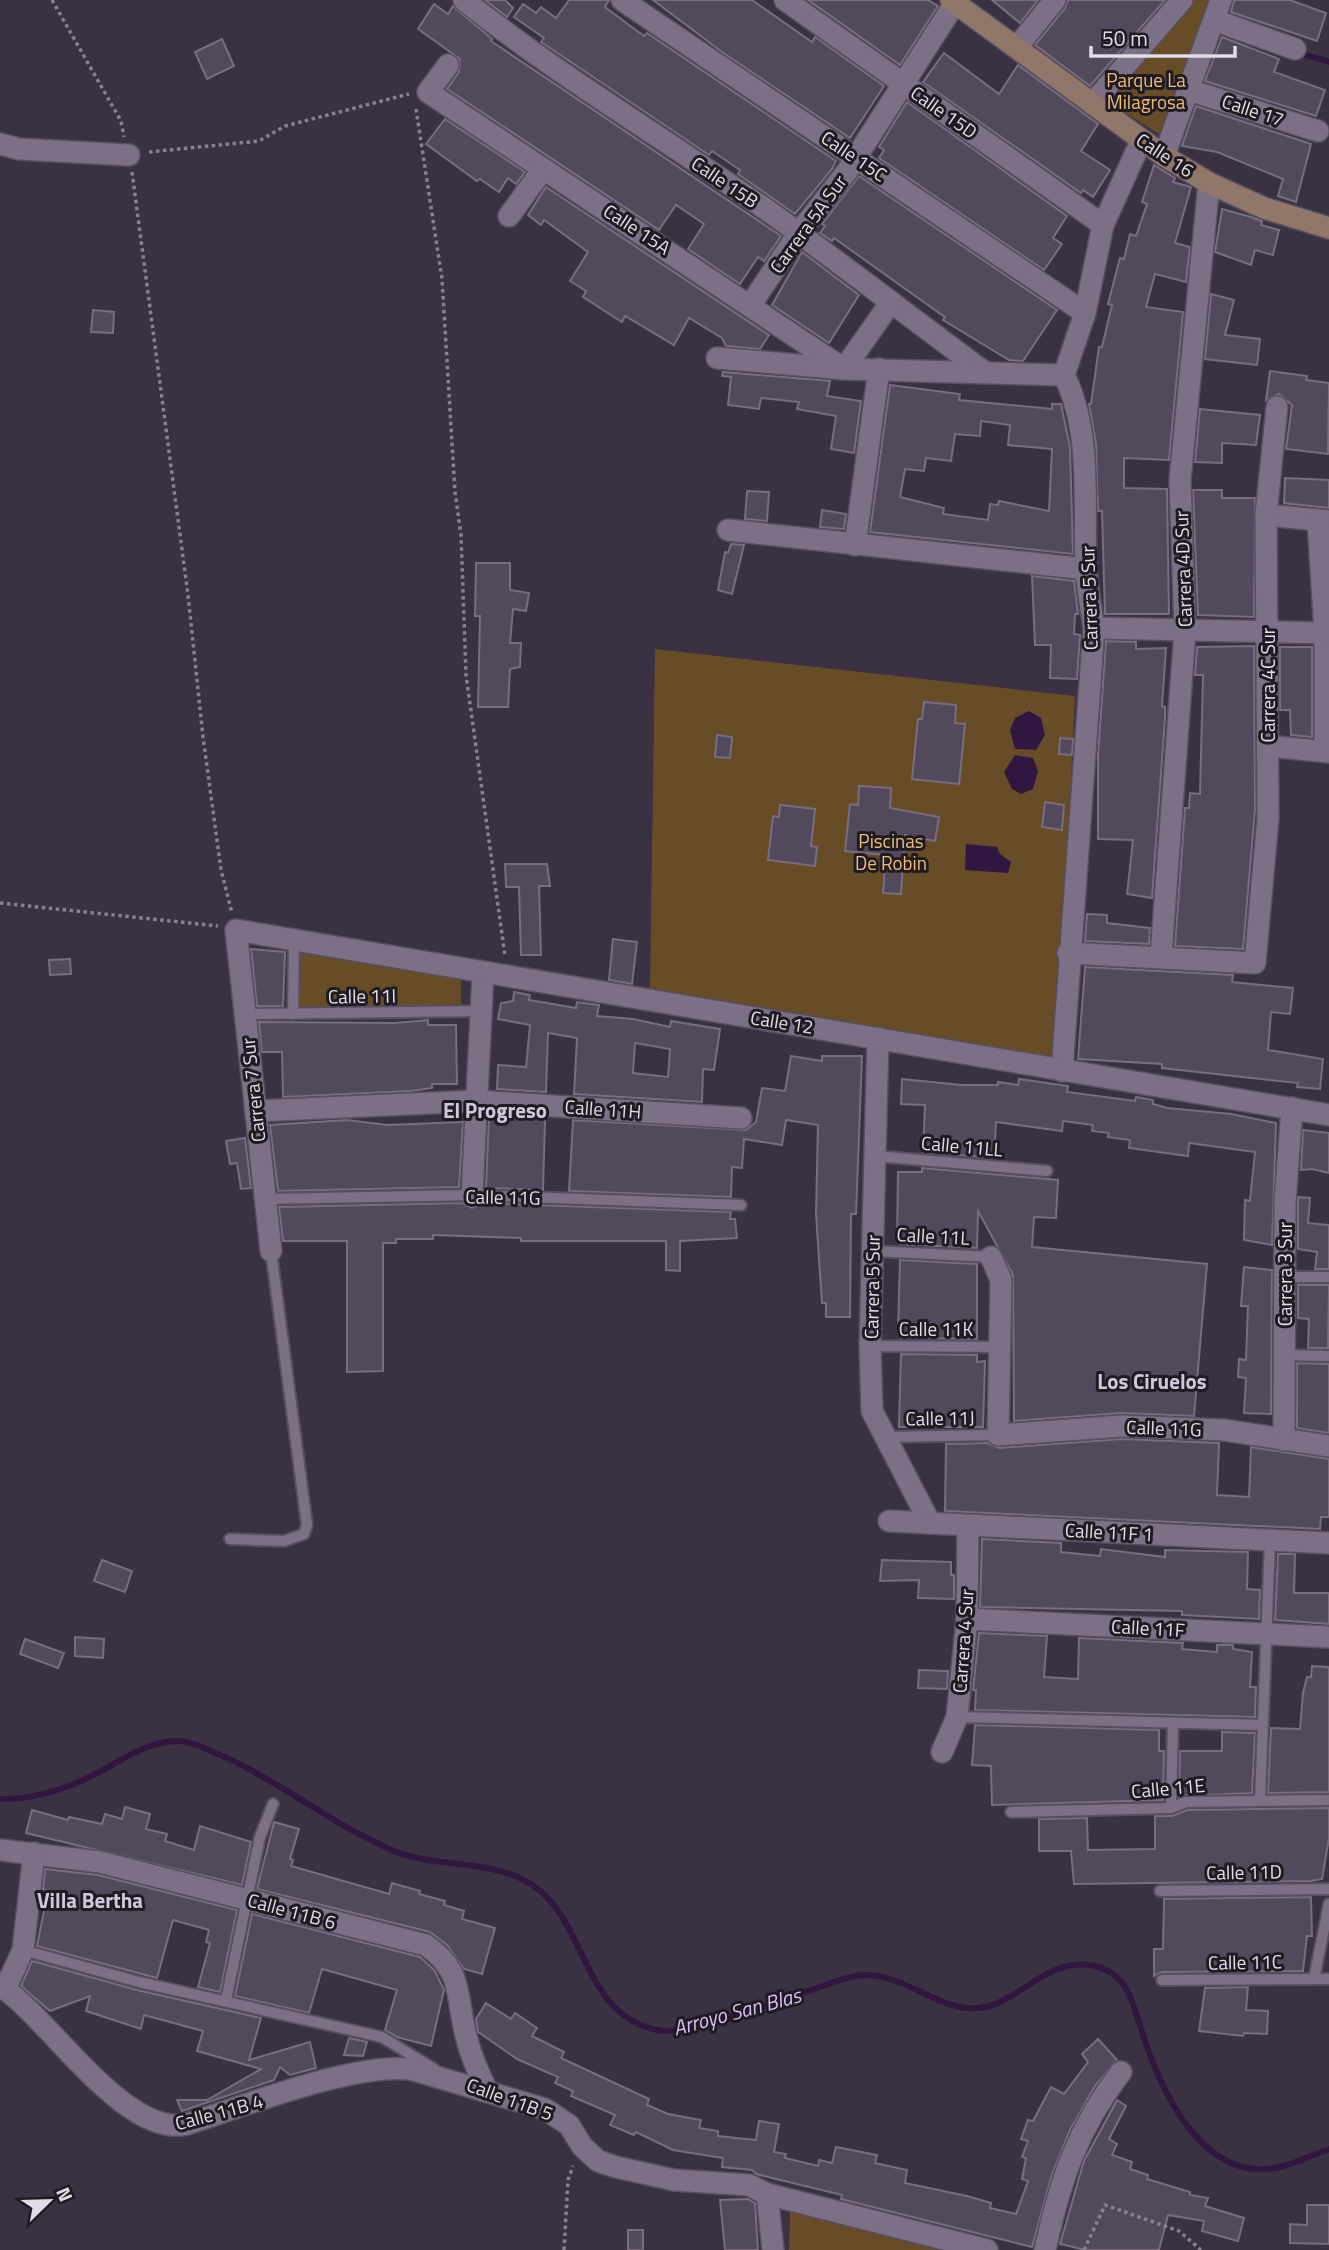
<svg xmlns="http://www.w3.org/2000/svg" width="1329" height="2250" font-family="'Titillium Web',sans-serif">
<rect width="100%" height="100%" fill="#3a3142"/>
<g fill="#674c28">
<polygon points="1189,0 1209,0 1197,42 1159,134 1102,98"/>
<polygon points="655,649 1075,696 1058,1059 650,989"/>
<polygon points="298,949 461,980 461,1004 296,1010"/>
<polygon points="790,2211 962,2250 789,2250"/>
</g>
<g fill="#2f1740">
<polygon points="1029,711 1041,718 1045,735 1036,750 1015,749 1010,730 1015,718"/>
<polygon points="1015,755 1033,758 1038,771 1033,789 1021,794 1012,789 1004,772"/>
<polygon points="966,844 997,847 1000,854 1011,862 1008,873 965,870"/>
</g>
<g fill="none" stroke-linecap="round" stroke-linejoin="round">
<g stroke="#2f1740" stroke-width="6">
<polyline points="1297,52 1329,62"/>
<path d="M0,1799C28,1800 60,1791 85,1779C115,1766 146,1739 180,1741C193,1742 206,1749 218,1754C279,1780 331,1824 392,1850C438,1870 497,1857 538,1889C587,1928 585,2016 657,2030C672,2033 689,2028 704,2024C740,2015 775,2002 811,1990C828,1985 846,1976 864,1975C906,1974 937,2011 978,2008C1019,2005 1046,1955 1095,1966C1132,1975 1134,2011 1145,2041C1165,2100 1208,2187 1284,2166C1299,2162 1315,2154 1329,2149"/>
</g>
</g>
<g fill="#53495c" stroke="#786d81" stroke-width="2" fill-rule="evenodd">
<polygon points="485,0 505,0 513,8 507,17"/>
<polygon points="569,0 609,0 605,7 644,36 647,33 836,161 832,169 795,214 738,174 740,170 712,151 709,155 547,46 541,42 544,38 514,17 523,4 536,13 541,7 556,18"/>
<polygon points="653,0 752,0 812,42 815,37 884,86 850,138 722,52"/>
<polygon points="808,0 928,0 938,6 900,65"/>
<polygon points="992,0 1038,0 1020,23"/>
<polygon points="1068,0 1165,0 1090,86 1035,45 1065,8"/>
<polygon points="1234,0 1290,0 1326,13 1317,41 1231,12"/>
<polygon points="434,4 448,14 453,6 492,39 491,41 781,236 764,261 758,257 740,284 688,249 704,224 676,205 659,230 447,89 459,72 460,59 418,29"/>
<polygon points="1222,37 1279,59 1274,72 1325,90 1316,116 1205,81"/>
<polygon points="222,39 234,66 207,79 195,52"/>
<polygon points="944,53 999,94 1018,65 1098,124 1081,151 1110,170 1093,197 1083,190 1081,193 923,82"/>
<polygon points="907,102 1067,216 1053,238 1062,244 1044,270 879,158 884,150 879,147"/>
<polygon points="1196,106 1311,144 1296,202 1278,196 1283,179 1217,152 1182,146"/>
<polygon points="445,119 525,172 516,184 508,178 499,192 480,179 477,181 426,144"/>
<polygon points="1154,165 1175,178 1173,182 1191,187 1175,243 1190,247 1186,282 1155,274 1146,307 1183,312 1169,460 1124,458 1124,488 1167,489 1169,614 1105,614 1102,511 1098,511 1096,444 1089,404 1091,404 1099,347 1102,347 1112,305 1108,304 1120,258 1124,259 1130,234 1136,236 1147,204 1142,202"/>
<polygon points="859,176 1057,310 1023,361 1009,360 943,320 945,317 932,308 834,238 832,241 820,233 825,226 822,224"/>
<polygon points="546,187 769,335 760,349 726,346 722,338 689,318 674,345 625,316 622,322 583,297 586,291 570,281 588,252 544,220 541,225 528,215"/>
<polygon points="1222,209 1251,217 1262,221 1261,225 1279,230 1273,255 1255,250 1251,265 1215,252"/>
<polygon points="802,252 859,295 829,343 772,305"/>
<polygon points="1211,294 1234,300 1225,335 1260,339 1257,365 1205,359"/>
<polygon points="93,310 114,312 113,333 91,332"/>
<polygon points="1270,371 1307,376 1306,380 1329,383 1328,454 1286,449 1292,405 1279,394 1266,400"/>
<polygon points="723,372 830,381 827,396 861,401 854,453 831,449 836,416 797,409 799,402 761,398 759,409 728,405 731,377 722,376"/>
<path d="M890,385L960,394L959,400L1052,409V404H1061L1070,447L1073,554L870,532ZM981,421L1010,425L1008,445L1052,449L1049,511L999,501L998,505L990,504L988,520L943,514L944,508L900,497L905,469L924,471L926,458L951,461L955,434L980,436Z"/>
<polygon points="1200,409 1260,415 1256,445 1222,443 1222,463 1195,462"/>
<polygon points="1285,478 1329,480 1329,508 1284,503"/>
<polygon points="1193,490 1222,490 1222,498 1255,498 1254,617 1198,615"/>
<polygon points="747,491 769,492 767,521 745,519"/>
<polygon points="822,510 846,514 844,529 820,527"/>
<polygon points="731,544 744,545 732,594 718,590 725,552 728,553"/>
<polygon points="476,563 510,563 510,590 529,593 526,611 513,609 510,643 521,643 520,667 510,669 508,707 478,707 480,616 475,616"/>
<polygon points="1032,576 1074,581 1078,614 1075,614 1074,634 1080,635 1077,679 1050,678 1051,645 1035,645"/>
<polygon points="1106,641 1136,642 1136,649 1166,648 1162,706 1165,707 1165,718 1152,898 1127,894 1133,840 1098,839 1098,755"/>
<polygon points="1254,646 1255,810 1243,949 1175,946 1185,808 1189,808 1190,793 1200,794 1203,675 1195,675 1197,647"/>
<polygon points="1280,647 1312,647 1312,737 1291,735 1290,710 1280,710"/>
<polygon points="924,702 956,705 955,723 965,724 959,784 912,779 918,719 922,719"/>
<polygon points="717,735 732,737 730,758 715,757"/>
<polygon points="1060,738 1073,739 1072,755 1059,754"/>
<polygon points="859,786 891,788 890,808 939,817 935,841 905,835 901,894 883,893 886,855 845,851 850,804 858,805"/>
<polygon points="1045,802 1064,805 1062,830 1042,827"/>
<polygon points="780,805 815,809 811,846 817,847 815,866 768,860 773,816 779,817"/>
<polygon points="505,864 547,864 550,886 539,886 541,955 521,955 519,887 506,887"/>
<polygon points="1087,914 1107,915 1107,923 1150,928 1149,944 1085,941"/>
<polygon points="613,939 637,942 632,984 609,980"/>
<polygon points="251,949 285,952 283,1006 257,1006"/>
<polygon points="70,959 71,974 50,975 49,960"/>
<polygon points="1085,967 1233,975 1232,982 1293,988 1290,1014 1271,1012 1268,1050 1323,1059 1320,1089 1297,1087 1298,1083 1162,1068 1162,1064 1078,1059"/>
<path d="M514,992L530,995L529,1000L576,1008L577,1002L599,1005L597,1016L633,1019L670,1027L671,1021L720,1029L714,1070L703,1069L702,1102L574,1094L577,1038L548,1033L546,1092L497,1089L498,1065L526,1067L530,1025L498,1019L501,1003L513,1001ZM635,1043L670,1049L668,1077L633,1073Z"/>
<polygon points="428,1020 428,1025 456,1025 457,1084 432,1084 432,1088 411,1091 283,1097 282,1052 262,1052 259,1022 395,1023"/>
<polygon points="791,1056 822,1061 822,1056 862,1056 856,1214 851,1214 850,1317 826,1317 826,1303 822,1303 816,1214 818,1125 786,1120 782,1145 744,1139 742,1168 732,1167 731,1197 569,1191 573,1120 746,1130 756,1122 762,1088 785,1091"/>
<polygon points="902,1079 961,1085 998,1085 998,1082 1018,1085 1019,1079 1068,1086 1067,1092 1135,1101 1136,1097 1153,1100 1153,1104 1167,1108 1231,1114 1276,1123 1272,1245 1244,1240 1245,1200 1250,1201 1255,1152 1189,1143 1188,1156 1129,1148 1130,1140 1108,1137 1109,1133 1092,1131 1093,1125 1063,1121 1062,1131 996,1122 994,1158 923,1152 925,1105 901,1104"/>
<polygon points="489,1116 545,1119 543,1190 486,1188"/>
<polygon points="347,1120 387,1125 463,1122 459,1187 278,1191 270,1125"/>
<polygon points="1303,1130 1329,1133 1329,1173 1312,1169 1301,1170"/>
<polygon points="245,1138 251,1188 241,1189 237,1163 230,1164 226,1141"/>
<polygon points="922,1168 1058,1180 1056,1218 1034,1217 1032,1247 1207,1264 1194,1416 1121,1413 1014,1421 1013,1275 978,1211 977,1248 900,1244 900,1240 897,1240 898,1172 922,1172"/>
<polygon points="1298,1197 1310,1198 1308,1223 1329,1225 1329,1269 1315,1269 1317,1252 1298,1249"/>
<polygon points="462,1203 472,1208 482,1203 731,1212 730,1219 735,1219 737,1238 680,1241 680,1271 666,1270 666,1241 521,1241 521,1238 433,1235 433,1239 396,1239 396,1243 383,1243 383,1371 347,1372 347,1241 283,1241 279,1207"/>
<polygon points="900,1260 977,1264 977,1339 901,1338 901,1333 898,1333"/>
<polygon points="1244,1267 1272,1270 1271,1414 1244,1413 1246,1378 1238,1377 1239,1359 1246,1360 1248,1306 1241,1306"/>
<polygon points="1298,1285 1329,1285 1328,1348 1308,1348 1309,1319 1298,1318"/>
<polygon points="901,1354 977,1355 977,1362 985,1361 983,1427 899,1427"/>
<polygon points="1297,1363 1329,1364 1329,1433 1297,1428"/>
<polygon points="1122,1439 1219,1443 1217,1495 1249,1497 1251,1447 1329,1459 1329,1517 1321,1517 1320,1529 945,1511 946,1444 988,1443 999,1448"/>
<polygon points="982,1539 1061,1543 1061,1552 1100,1556 1101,1549 1165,1557 1165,1550 1248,1552 1247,1589 1260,1590 1259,1619 1182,1615 1182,1611 980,1607"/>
<polygon points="1278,1554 1295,1554 1294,1593 1329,1593 1329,1624 1275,1620"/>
<polygon points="102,1560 132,1571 125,1592 94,1581"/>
<polygon points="882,1560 951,1562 951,1575 954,1575 954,1599 918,1598 919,1580 880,1581"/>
<polygon points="979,1633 1047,1636 1044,1677 1078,1679 1079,1638 1183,1643 1182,1649 1217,1652 1217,1645 1233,1645 1233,1649 1252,1652 1250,1687 1256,1687 1255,1717 975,1710 976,1690 973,1690"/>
<polygon points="75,1637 104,1639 103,1658 75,1656"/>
<polygon points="25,1639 64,1653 58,1668 20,1654"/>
<polygon points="1312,1666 1329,1667 1329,1792 1268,1793 1271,1728 1300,1729 1303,1693 1307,1677 1311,1677"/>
<polygon points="919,1670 948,1671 947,1689 918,1688"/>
<polygon points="975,1725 1159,1730 1159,1751 1164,1751 1163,1800 992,1805 991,1766 972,1765"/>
<polygon points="1222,1732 1255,1733 1252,1793 1179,1796 1180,1751 1222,1751"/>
<polygon points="125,1807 150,1814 146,1829 167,1834 165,1841 194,1850 200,1826 251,1842 242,1885 26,1833 32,1810 68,1820 69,1817 102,1824 105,1814 122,1819"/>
<polygon points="1329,1808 1329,1838 1322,1879 1311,1881 1074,1884 1071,1851 1039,1851 1039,1819 1087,1818 1088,1850 1155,1849 1155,1816 1172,1816 1188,1810"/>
<polygon points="274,1822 299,1829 290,1859 293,1860 291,1866 389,1894 392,1883 420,1891 419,1894 445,1901 444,1905 464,1911 462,1919 495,1928 482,1974 464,1969 447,1945 430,1932 257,1889"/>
<polygon points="45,1869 98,1875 237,1910 220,1992 198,1987 210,1943 206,1942 209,1930 173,1920 157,1978 37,1946 48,1891 43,1889"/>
<polygon points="1311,1897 1312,1936 1307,1936 1303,1971 1162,1972 1154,1976 1154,1949 1163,1949 1164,1899"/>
<polygon points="252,1914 420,1957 435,1971 444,1990 431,2046 397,2037 385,2030 397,1990 322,1969 309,2013 235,1996"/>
<polygon points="32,1961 137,1990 261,2018 249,2060 310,2042 316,2068 290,2075 280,2067 274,2080 182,2111 177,2100 207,2100 261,2069 197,2051 203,2031 144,2015 141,2029 86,2011 90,1996 50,2011 21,1986"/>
<polygon points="1248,1987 1246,2010 1268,2011 1267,2034 1244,2033 1243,2036 1199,2031 1205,1988"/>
<polygon points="486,2003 511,2019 515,2013 537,2028 532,2036 564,2052 561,2058 649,2099 647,2105 668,2114 701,2120 699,2128 718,2131 718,2136 756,2140 759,2121 779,2124 774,2152 786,2154 785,2158 818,2166 819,2160 832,2163 836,2147 877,2155 875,2163 907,2170 905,2183 967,2196 991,2203 990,2208 1016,2214 1028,2181 1022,2179 1026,2158 1022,2157 1028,2141 1021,2139 1028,2120 1033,2121 1051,2087 1064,2094 1088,2062 1082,2054 1098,2039 1117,2060 1095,2086 1070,2130 1052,2174 1032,2247 841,2199 842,2195 756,2174 752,2170 722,2167 723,2158 673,2150 636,2132 634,2135 610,2125 615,2115 571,2096 573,2091 555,2083 558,2077 517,2059 478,2032 476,2019"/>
<polygon points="349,2038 367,2042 363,2056 344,2055"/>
<polygon points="1117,2100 1126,2106 1109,2139 1117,2144 1112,2155 1132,2162 1130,2169 1148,2175 1147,2179 1190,2192 1190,2195 1208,2198 1205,2206 1244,2218 1238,2241 1202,2231 1204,2221 1168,2215 1159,2250 1086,2250 1060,2244 1084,2161"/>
<polygon points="748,2199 755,2203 758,2250 725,2250 720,2200"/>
<polygon points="1307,2205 1329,2205 1329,2244 1290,2243 1290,2224 1307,2225"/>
<rect x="628" y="2230" width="15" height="20"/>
</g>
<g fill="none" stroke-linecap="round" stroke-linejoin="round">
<g stroke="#574f5e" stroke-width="14">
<g id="lane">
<polyline points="245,1014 481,1011"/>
<polyline points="293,1014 294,941"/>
<polyline points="875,1156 1047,1171"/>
<polyline points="265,1199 472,1195 741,1205"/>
<polyline points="873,1251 991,1257"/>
<polyline points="1285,1277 1329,1277"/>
<polyline points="870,1346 1001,1347"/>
<polyline points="1284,1355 1329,1356"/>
<polyline points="883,1437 998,1435"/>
<polyline points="230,1539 284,1541 304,1534 307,1525 271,1251"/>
<polyline points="957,1717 1263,1725"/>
<polyline points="1260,1800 1270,1540"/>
<polyline points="1171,1808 1173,1723"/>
<polyline points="1011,1812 1171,1808 1186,1802 1329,1800"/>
<polyline points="1160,1891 1329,1889"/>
<polyline points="23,1950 139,1982 382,2037 434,2069"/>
<polyline points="1314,1979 1329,1904"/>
<polyline points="1162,1980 1329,1979"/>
<polyline points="226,2000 260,1837 273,1804"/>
</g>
</g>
<g stroke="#574f5e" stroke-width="24">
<g id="street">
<path d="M464,0C562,79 671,142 774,215C844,266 913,319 983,371"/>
<polyline points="622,0 1085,313"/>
<polyline points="785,0 1103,225"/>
<polyline points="1214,20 1295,49"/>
<polyline points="1017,47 1055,0"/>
<polyline points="448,65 428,92 844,369 891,302"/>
<polyline points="1189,90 1318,131"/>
<polyline points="1092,104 1182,0"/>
<polyline points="0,144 19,149 129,155"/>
<polyline points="1164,156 1221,0"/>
<polyline points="509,216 543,169"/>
<polyline points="751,304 798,234 848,170 955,3"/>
<polyline points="717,358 844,369 1064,375"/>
<polyline points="1266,515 1329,521"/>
<polyline points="1318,520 1325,633 1325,751"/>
<polyline points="728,530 1086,569"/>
<polyline points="855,545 879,369"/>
<polyline points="1094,628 1325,633"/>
<polyline points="1268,746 1329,752"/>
<polyline points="1068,953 1255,963 1268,818 1266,515 1277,407"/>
<polyline points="1161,956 1185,631 1180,480 1209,183"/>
<polyline points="878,1038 870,1346 872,1411 930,1523"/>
<path d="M1062,1071L1094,628C1091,608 1087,588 1086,568C1083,505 1093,434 1064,375L1085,313L1103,225L1141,141"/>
<polyline points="256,1111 475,1101 741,1118"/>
<polyline points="472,1195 483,974"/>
<polyline points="271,1251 236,930 1329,1115"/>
<polyline points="991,1257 1001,1280 998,1435 1122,1426 1224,1430 1329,1446"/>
<polyline points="1284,1440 1285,1202 1292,1108"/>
<polyline points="889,1521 1329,1543"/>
<polyline points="967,1619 1329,1637"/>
<polyline points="942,1752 957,1717 967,1619 968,1526"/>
<path d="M0,1850L100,1862L426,1945C461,1970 456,1989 464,2027C468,2049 477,2069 486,2089"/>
<path d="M0,1986C48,2016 125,2139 187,2124C244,2106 353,2063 410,2069L545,2109L569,2125L582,2146L598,2161L616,2167L674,2180L749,2185L767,2194L987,2250"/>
<polyline points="5,1989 23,1950 34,1853"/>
<polyline points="767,2194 773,2250"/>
<path d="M1045,2250C1060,2181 1077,2129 1121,2072"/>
</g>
</g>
<g stroke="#574f5e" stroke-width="24">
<polyline id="secondary" points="951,0 1164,156 1209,183 1264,208 1329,228"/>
</g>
<g stroke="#88818f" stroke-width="3.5" stroke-dasharray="3.5 3.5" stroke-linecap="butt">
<polyline points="52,0 121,121 124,137"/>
<polyline points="416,109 442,279 455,492 461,535 466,675 505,956"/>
<polyline points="149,152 259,141 285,126 409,94"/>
<polyline points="132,172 188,595 203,737 221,870 232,913"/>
<polyline points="0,903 218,926"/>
<polyline points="564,2250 568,2180 573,2166"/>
<polyline points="1084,2250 1105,2205 1179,2231 1201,2250"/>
</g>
<use href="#lane" stroke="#7b7085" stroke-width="10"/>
<use href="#street" stroke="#7b7085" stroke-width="21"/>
<use href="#secondary" stroke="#917769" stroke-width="21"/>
</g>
<g text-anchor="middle" stroke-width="6" stroke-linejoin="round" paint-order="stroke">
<g font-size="19" fill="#f0bc75" stroke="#1f1b23">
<text x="1146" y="87">Parque La<tspan x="1146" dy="22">Milagrosa</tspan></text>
<text x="891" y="848">Piscinas<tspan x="891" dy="22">De Robin</tspan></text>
</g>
<g font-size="19" fill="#e2dce7" stroke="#1f1b23">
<text transform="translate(1253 110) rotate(18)" y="7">Calle 17</text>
<text transform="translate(944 112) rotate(35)" y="7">Calle 15D</text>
<text transform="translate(1165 155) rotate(33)" y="7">Calle 16</text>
<text transform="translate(854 156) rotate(34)" y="7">Calle 15C</text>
<text transform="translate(725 182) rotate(34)" y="7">Calle 15B</text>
<text transform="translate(808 224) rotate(-54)" y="7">Carrera 5A Sur</text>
<text transform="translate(637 229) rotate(33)" y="7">Calle 15A</text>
<text transform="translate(1183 569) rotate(-92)" y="7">Carrera 4D Sur</text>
<text transform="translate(1089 598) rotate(-92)" y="7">Carrera 5 Sur</text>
<text transform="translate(1268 685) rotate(-90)" y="7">Carrera 4C Sur</text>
<text transform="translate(362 996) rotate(-1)" y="7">Calle 11I</text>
<text transform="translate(782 1022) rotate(9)" y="7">Calle 12</text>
<text transform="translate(253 1090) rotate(-96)" y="7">Carrera 7 Sur</text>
<text transform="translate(603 1109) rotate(4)" y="7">Calle 11H</text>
<text transform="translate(962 1146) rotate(5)" y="7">Calle 11LL</text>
<text transform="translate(503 1197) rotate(1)" y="7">Calle 11G</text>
<text transform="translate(933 1236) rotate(3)" y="7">Calle 11L</text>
<text transform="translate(1285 1274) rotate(-90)" y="7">Carrera 3 Sur</text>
<text transform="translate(872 1287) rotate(-89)" y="7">Carrera 5 Sur</text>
<text x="936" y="1336">Calle 11K</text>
<text transform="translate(940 1418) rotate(-1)" y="7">Calle 11J</text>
<text transform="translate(1164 1428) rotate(2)" y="7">Calle 11G</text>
<text transform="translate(1109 1532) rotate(3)" y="7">Calle 11F 1</text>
<text transform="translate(1148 1628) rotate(3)" y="7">Calle 11F</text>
<text transform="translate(963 1641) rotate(-86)" y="7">Carrera 4 Sur</text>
<text transform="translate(1168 1788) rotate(-5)" y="7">Calle 11E</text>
<text transform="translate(1244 1872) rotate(-1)" y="7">Calle 11D</text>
<text transform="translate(292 1911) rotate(15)" y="7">Calle 11B 6</text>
<text transform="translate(1245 1962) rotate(-1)" y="7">Calle 11C</text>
<text transform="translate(510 2099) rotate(20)" y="7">Calle 11B 5</text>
<text transform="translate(219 2112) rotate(-15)" y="7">Calle 11B 4</text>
</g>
<g font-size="21" font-weight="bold" fill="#d2c6dd" stroke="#1f1b23">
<text x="495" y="1118">El Progreso</text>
<text x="1152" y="1389">Los Ciruelos</text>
<text x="90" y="1908">Villa Bertha</text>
</g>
<g font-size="21" font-style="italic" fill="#dbbcf5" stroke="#1f1b23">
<text transform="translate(737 2012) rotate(-15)" y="7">Arroyo San Blas</text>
</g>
</g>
<g transform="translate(49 2201) rotate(67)" stroke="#1f1b23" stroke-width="5" paint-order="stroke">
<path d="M0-5L12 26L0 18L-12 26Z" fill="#e2dce7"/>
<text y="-10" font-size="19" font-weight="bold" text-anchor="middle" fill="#e2dce7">N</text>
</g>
<path d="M1091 46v10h144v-10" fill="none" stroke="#e2dce7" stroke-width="3.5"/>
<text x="1102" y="46" font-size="21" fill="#e2dce7" stroke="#1f1b23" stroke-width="5" paint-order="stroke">50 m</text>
</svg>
